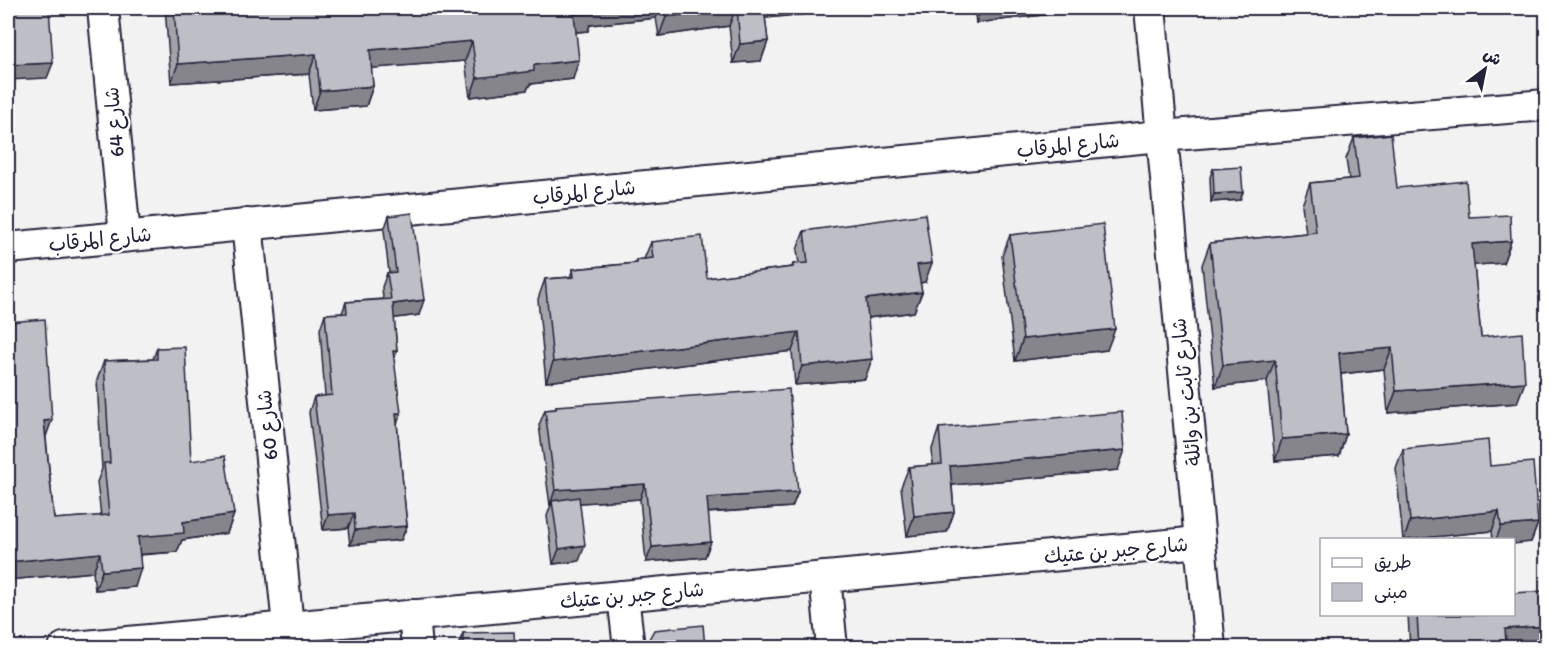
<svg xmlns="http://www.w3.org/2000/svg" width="1554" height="655" font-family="Itim,'Playpen Sans Arabic',sans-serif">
<rect width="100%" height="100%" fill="#f2f2f3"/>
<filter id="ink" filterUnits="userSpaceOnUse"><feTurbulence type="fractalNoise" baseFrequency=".0167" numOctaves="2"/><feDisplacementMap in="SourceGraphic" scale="12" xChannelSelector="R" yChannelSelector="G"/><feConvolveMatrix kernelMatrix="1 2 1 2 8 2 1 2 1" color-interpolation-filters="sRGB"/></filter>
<g filter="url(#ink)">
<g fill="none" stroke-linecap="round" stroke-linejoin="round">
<g stroke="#22223b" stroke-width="34">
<g id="minor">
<polyline points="103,8 125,236"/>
<polyline points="1150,8 1210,648"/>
<polyline points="247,224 288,626"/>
<polyline points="8,248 1161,136 1546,105"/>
<polyline points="825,577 832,648"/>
<polyline points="623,596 629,648"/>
<polyline points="414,615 417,648"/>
<polyline points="64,648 1200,542"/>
</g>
</g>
<use href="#minor" stroke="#fff" stroke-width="30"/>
</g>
<g fill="#a3a3aa" stroke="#22223b" stroke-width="1.5">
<polygon points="165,8 839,8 838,11 765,18 768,41 761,61 733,63 729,26 659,36 656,18 590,25 588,31 576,32 573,79 530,84 527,90 470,97 465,61 371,68 373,86 366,106 313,110 309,74 171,83"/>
<polygon points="974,8 1061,8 1059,13 976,23"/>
<polygon points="1354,138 1397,188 1469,217 1511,241 1503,263 1474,265 1481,337 1517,403 1388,413 1384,369 1341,374 1346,434 1339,456 1275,461 1267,381 1215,387 1202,265 1210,243 1306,233 1302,205 1310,183 1349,179 1346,159"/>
<polygon points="1213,169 1240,200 1211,202 1210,177"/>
<polygon points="389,216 419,315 394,318 397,351 394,359 397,424 407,526 401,540 350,545 348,528 323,530 309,412 314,397 325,396 320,329 325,314 342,313 346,302 383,299 382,287 387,273 389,273 384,230"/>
<polygon points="804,231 925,282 920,283 922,292 914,312 868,318 865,379 795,385 792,351 546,382 538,299 545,279 570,277 573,269 635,263 636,260 644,259 651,242 707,278 792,267 793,264 799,264 797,250"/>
<polygon points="1010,235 1107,350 1015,361 1002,256"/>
<polygon points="8,322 46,438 54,519 101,516 97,482 102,469 97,380 104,361 153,359 157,348 191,461 234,514 227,533 182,540 177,552 140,555 135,587 95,590 93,572 8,580"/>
<polygon points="556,406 798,492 792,507 708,513 705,557 646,562 640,499 579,503 579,561 553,564 547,516 551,505 550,505 539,425 545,410 555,409"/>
<polygon points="939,428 1118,470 952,485 954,512 947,532 907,536 901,487 909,467 933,465 932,449"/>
<polygon points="1403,449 1490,466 1538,523 1531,542 1514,540 1493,540 1492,531 1403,540 1396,468"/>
<polygon points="1408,615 1514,615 1546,622 1546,627 1540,646 1518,648 1410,648"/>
<polygon points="463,633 515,648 457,648"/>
</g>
<g fill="#85858b" stroke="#22223b" stroke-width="1.5">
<polygon points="594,8 660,8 656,18 590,25 588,31 567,33 574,14"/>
<polygon points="732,8 736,8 729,26 659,36 666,17"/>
<polygon points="761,8 839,8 838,11 757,19"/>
<polygon points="981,8 1061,8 1059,13 976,23"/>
<polygon points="472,41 465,61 363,69 370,50"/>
<polygon points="768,41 761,61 733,63 740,44"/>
<polygon points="316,54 309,74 171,83 178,64"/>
<polygon points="579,60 573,79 530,84 527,90 470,97 477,78 534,65"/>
<polygon points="53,63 47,78 8,80 8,65"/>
<polygon points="373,86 366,106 313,110 320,91"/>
<polygon points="1243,192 1240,200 1211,202 1214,194"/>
<polygon points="1511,241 1503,263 1464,266 1472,244"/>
<polygon points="932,263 925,282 910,285 917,265"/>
<polygon points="922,292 914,312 859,319 866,299"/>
<polygon points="424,300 419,315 388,319 393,304"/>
<polygon points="1115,329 1107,350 1015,361 1023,339"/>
<polygon points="799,332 792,351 546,382 553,362"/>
<polygon points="1392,348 1384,369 1332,375 1339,353"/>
<polygon points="393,351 397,351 392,365"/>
<polygon points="872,359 865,379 795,385 802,366"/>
<polygon points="1275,360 1267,381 1215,387 1223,365"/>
<polygon points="1525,382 1517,403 1388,413 1396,391"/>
<polygon points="396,413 401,413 396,427"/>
<polygon points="52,420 45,439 44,421"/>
<polygon points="1346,434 1339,456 1275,461 1282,439"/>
<polygon points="1125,450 1118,470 942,486 950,466"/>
<polygon points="645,484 640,499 553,505 552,501 551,505 550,505 555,490"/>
<polygon points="798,492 792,507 701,513 707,498"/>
<polygon points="1499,511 1492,531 1404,540 1410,521"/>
<polygon points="954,512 947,532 907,536 914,516"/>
<polygon points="354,513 348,528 323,530 328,515"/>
<polygon points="234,514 227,533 182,540 177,552 131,555 138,537 183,522"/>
<polygon points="1538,523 1531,542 1514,544 1514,540 1496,540 1501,526"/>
<polygon points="407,526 401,540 350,545 355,530"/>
<polygon points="711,542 705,557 646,562 652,547"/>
<polygon points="585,545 579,561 553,564 559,549"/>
<polygon points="100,553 93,572 8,580 8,562"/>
<polygon points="141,568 135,587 95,590 102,571"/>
<polygon points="1546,626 1540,646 1518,648 1424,648 1505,629"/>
</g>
<g fill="#bebec6" stroke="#22223b" stroke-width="1.5">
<polygon points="8,8 49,8 53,63 8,65"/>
<polygon points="174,8 594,8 595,12 574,14 579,60 534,65 534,71 477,78 472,41 370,50 373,86 320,91 316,54 178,64"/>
<polygon points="665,8 732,8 666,17"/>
<polygon points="737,8 764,8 768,41 740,44"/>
<polygon points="1391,134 1397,188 1466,181 1469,217 1510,215 1511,241 1472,244 1481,337 1522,333 1525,382 1396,391 1392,348 1339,353 1346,434 1282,439 1275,360 1223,365 1210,243 1316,232 1310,183 1359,178 1354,138"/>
<polygon points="1241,167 1243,192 1214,194 1213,169"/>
<polygon points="412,213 424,300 393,304 397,351 393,351 401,413 396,413 407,526 355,530 354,513 328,515 314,397 332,395 325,314 347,313 346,302 391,299 387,273 396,272 389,216"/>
<polygon points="925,214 932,263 917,265 922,292 866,299 872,359 802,366 799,332 553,362 545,279 574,277 573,269 637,263 636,260 653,258 651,242 702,236 707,278 793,267 793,264 808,263 804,231"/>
<polygon points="1103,224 1115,329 1023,339 1010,235"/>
<polygon points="45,319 52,420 44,421 54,519 109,515 104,463 110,463 104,361 157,359 157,348 185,347 191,461 225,456 234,514 183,522 184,533 138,537 141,568 102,571 100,553 8,562 8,322"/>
<polygon points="789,389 798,492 707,498 711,542 652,547 645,484 555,490 545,410 556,409 556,406"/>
<polygon points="1122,412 1125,450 950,466 954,512 914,516 909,467 942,464 939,428"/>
<polygon points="1488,440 1490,466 1533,462 1538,523 1501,526 1499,511 1410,521 1403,449"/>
<polygon points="579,497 585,545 559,549 552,501"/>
<polygon points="1544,591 1546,626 1505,629 1506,642 1419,648 1417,615 1514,615 1514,593"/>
<polygon points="703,625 705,648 644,648 654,630"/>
<polygon points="514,632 515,648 463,648 463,633"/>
</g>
</g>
<g text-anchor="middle" stroke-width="4.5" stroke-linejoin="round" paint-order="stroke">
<g font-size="20" fill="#22223b" stroke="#fff">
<text transform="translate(114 122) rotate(-95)" y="7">شارع 64</text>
<text transform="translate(1068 145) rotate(-6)" y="7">شارع المرقاب</text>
<text transform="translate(584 192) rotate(-6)" y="7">شارع المرقاب</text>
<text transform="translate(100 239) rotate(-6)" y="7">شارع المرقاب</text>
<text transform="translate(1186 392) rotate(-96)" y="7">شارع ثابت بن وائلة</text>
<text transform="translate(267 425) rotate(-96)" y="7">شارع 60</text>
<text transform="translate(1116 550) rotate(-5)" y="7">شارع جبر بن عتيك</text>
<text transform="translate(632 595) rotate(-5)" y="7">شارع جبر بن عتيك</text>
</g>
</g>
<rect width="1554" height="655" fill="none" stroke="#fff" stroke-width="30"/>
<rect x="15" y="15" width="1524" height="625" fill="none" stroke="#22223b" stroke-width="2" filter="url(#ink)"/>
<rect x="1320" y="538" width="195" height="78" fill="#ffffff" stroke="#a7a7b1" stroke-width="1.5"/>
<rect x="1332" y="558" width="30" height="9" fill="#ffffff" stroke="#a7a7b1" stroke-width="1.5"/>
<text x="1374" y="568" font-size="18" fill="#22223b">طريق</text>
<rect x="1332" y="583" width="30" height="18" fill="#bebec6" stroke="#a7a7b1" stroke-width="1.5"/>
<text x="1374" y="598" font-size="18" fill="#22223b">مبنى</text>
<g transform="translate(1485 69) rotate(32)" stroke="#ffffff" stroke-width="4.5" paint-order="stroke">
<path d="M0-4.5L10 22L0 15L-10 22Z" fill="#22223b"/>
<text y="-9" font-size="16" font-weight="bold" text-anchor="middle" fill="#22223b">ش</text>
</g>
</svg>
